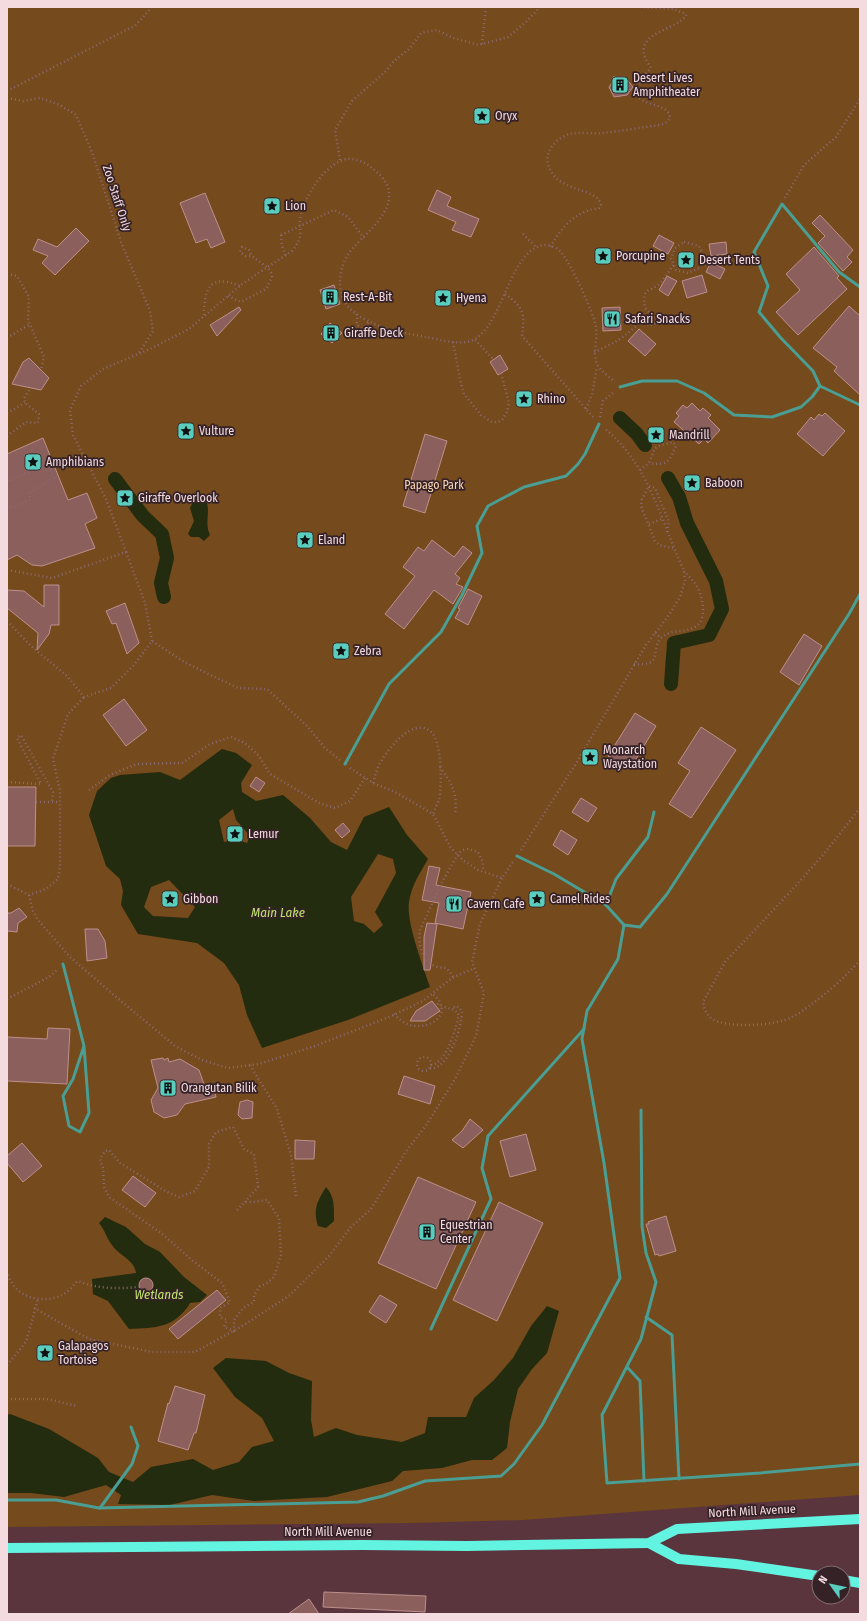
<svg xmlns="http://www.w3.org/2000/svg" width="867" height="1621" font-family="'Fira Sans Condensed',sans-serif">
<rect width="100%" height="100%" fill="#5b353e"/>
<polygon fill="#754a1c" points="7,7 860,7 860,1495 523,1520 411,1523 7,1527"/>
<g fill="#232c0e" fill-rule="evenodd">
<path d="M200,498L206,500C211,512 204,523 210,535L204,541L199,537H191L188,534L194,521L190,508L194,500Z"/>
<path d="M222,749L236,753L252,765L241,783L242,792L256,801L283,795L310,818L331,842L347,850L364,817L389,807L407,835L428,859C420,873 411,886 409,902C406,922 423,966 430,987L348,1020L262,1048L247,1015L239,985L224,963L197,943L138,934L121,905L123,891L120,879L106,866L89,815L97,791L111,778L120,775L160,772L180,780ZM233,809L236,820L250,836L247,843L235,839L224,842L219,820ZM378,854L393,859L396,873L375,912L383,925L374,933L364,924L354,921L351,897ZM169,880L195,907L188,918L153,916L144,907L151,887Z"/>
<path d="M326,1187C335,1197 334,1208 334,1221L326,1228L318,1226C313,1209 317,1202 326,1187Z"/>
<path d="M105,1217L126,1227L145,1244L160,1252L184,1277L207,1295L200,1302L190,1303C175,1328 155,1328 129,1329L108,1301L93,1294L92,1279L136,1273C135,1260 118,1255 112,1245C106,1237 106,1232 99,1223Z"/>
<polygon points="547,1306 559,1311 547,1353 532,1369 518,1389 510,1422 507,1448 492,1460 472,1460 442,1468 403,1471 392,1481 327,1497 254,1501 212,1495 170,1505 118,1504 121,1495 106,1485 64,1497 31,1493 7,1493 7,1415 10,1414 49,1429 98,1458 109,1472 133,1482 151,1467 193,1459 213,1470 239,1462 252,1447 274,1441 262,1418 235,1397 213,1368 226,1358 266,1361 289,1373 312,1381 311,1420 314,1437 336,1428 357,1435 402,1442 425,1433 428,1417 466,1417 474,1398 494,1380 513,1358 531,1326"/>
</g>
<g fill="none" stroke-linecap="round" stroke-linejoin="round">
<g stroke="#232c0e" stroke-width="14">
<polyline points="620,418 637,434 645,445"/>
<polyline points="668,478 679,497 687,523 716,581 722,609 709,635 674,643 671,684"/>
<polyline points="115,479 143,516 162,534 167,558 161,583 164,597"/>
</g>
</g>
<g fill="#8a5f5c" stroke="#be908c">
<polygon points="613,77 625,77 633,87 627,95 614,97 609,87 612,83"/>
<polygon points="437,190 451,197 447,206 479,219 471,237 452,230 456,222 428,210"/>
<polygon points="205,193 225,242 211,248 207,239 196,243 180,203"/>
<polygon points="820,215 853,250 847,257 852,262 843,271 818,243 825,236 812,223"/>
<polygon points="76,228 89,241 55,275 42,263 48,256 33,250 38,239 57,247"/>
<polygon points="659,235 674,243 668,254 653,246"/>
<polygon points="726,242 727,254 711,256 709,244"/>
<polygon points="814,247 839,276 837,278 847,289 798,335 776,312 800,290 786,274"/>
<polygon points="711,262 725,269 720,279 706,272"/>
<polygon points="702,275 707,292 687,298 682,281"/>
<polygon points="667,276 677,281 668,296 659,290"/>
<polygon points="334,285 340,304 326,309 320,290"/>
<polygon points="849,306 860,316 860,395 834,371 837,367 813,348"/>
<polygon points="239,307 241,310 217,336 210,325"/>
<polygon points="620,307 621,330 603,331 602,308"/>
<polygon points="330,323 342,333 332,343 321,334"/>
<polygon points="639,329 656,344 645,356 628,341"/>
<polygon points="500,355 508,369 498,375 490,362"/>
<polygon points="29,358 49,378 41,390 12,384 23,362"/>
<polygon points="692,403 700,411 703,408 711,415 708,418 720,430 708,443 704,439 699,444 674,422 679,416 676,413 683,405 687,408"/>
<polygon points="825,413 845,431 823,456 797,434 811,417 814,420 819,414 822,416"/>
<polygon points="425,434 447,441 425,513 403,506"/>
<polygon points="43,438 68,500 87,493 97,518 85,524 95,548 42,566 32,565 17,555 7,560 7,454"/>
<polygon points="432,540 454,557 463,546 472,553 455,574 460,578 456,584 463,587 453,604 434,590 404,629 385,614 415,576 403,567 418,547 424,551"/>
<polygon points="44,585 59,585 59,625 51,625 49,634 37,650 38,633 7,608 7,590 24,591 44,607"/>
<polygon points="468,589 482,596 468,625 455,618 460,609 458,608"/>
<polygon points="125,603 139,643 127,654 116,623 112,624 106,611"/>
<polygon points="804,634 822,646 799,685 780,672"/>
<polygon points="124,699 147,730 126,746 103,715"/>
<polygon points="635,713 656,726 630,769 608,756"/>
<polygon points="701,727 736,750 691,818 669,804 690,771 678,763"/>
<polygon points="256,777 265,783 259,792 250,786"/>
<polygon points="7,787 36,787 35,846 7,846"/>
<polygon points="581,798 597,808 588,822 572,812"/>
<polygon points="343,823 350,831 342,838 335,830"/>
<polygon points="561,830 577,840 568,855 553,845"/>
<polygon points="429,866 440,868 436,885 471,892 463,929 435,923 439,903 422,900"/>
<polygon points="19,908 27,917 18,923 17,932 7,931 7,913 11,913"/>
<polygon points="427,923 437,924 430,970 424,970 424,937"/>
<polygon points="85,929 98,929 105,941 107,958 87,961"/>
<polygon points="432,1001 440,1011 425,1021 410,1021 416,1011"/>
<polygon points="48,1028 70,1029 67,1084 7,1081 7,1037 47,1039"/>
<polygon points="163,1058 164,1060 168,1058 169,1062 180,1059 199,1070 205,1087 213,1085 216,1097 185,1104 177,1115 164,1118 154,1112 151,1100 158,1088 151,1060"/>
<polygon points="404,1076 435,1086 430,1104 398,1094"/>
<polygon points="247,1100 253,1102 252,1118 242,1119 238,1115 240,1102"/>
<polygon points="470,1119 483,1130 463,1148 452,1140 462,1131"/>
<polygon points="526,1134 536,1170 510,1177 500,1141"/>
<polygon points="295,1140 315,1141 314,1159 295,1159"/>
<polygon points="22,1143 42,1166 23,1182 7,1163 7,1156"/>
<polygon points="133,1176 156,1193 145,1207 122,1190"/>
<polygon points="418,1177 476,1202 436,1289 378,1263"/>
<polygon points="499,1202 543,1223 497,1321 453,1300"/>
<polygon points="666,1216 676,1251 659,1256 658,1254 655,1255 646,1224 649,1224 648,1222"/>
<circle cx="146" cy="1285" r="7"/>
<polygon points="217,1290 226,1300 178,1339 169,1329"/>
<polygon points="380,1295 397,1305 386,1323 369,1312"/>
<polygon points="175,1386 205,1395 196,1433 194,1433 188,1450 158,1441 168,1403 169,1404"/>
<polygon points="324,1592 426,1596 425,1612 323,1607"/>
<polygon points="309,1599 319,1614 288,1614"/>
</g>
<g fill="none" stroke-linecap="round" stroke-linejoin="round">
<g stroke="#8c6a72" stroke-width="2.5" stroke-dasharray="1 3" stroke-linecap="butt">
<polyline points="482,44 486,7"/>
<polyline points="7,91 136,25 152,7"/>
<polyline points="7,98 23,101 40,98 60,105 76,115 92,152 121,242 150,311 153,331 139,353"/>
<polyline points="340,160 335,130 352,101 385,72 393,62 410,48 421,33 437,30 453,38 479,45 508,37 526,22 540,7"/>
<polyline points="785,198 804,165 836,137 860,99"/>
<polyline points="523,234 537,248"/>
<polyline points="281,235 282,246 286,256"/>
<polygon points="684,242 699,246 704,257 699,268 688,273 676,270 671,258 675,248"/>
<path d="M551,247C558,231 573,215 590,210C592,209 596,209 599,208L601,205C597,186 556,194 548,164C546,157 549,149 554,144C557,140 564,136 569,134C580,132 592,134 603,133C622,131 642,127 661,125L667,122L670,118C669,104 648,106 639,98C635,85 642,78 651,68C649,64 645,59 644,54C640,32 675,30 686,16V14L674,9L641,7"/>
<polyline points="7,274 17,276 29,297 28,320 44,357 41,370"/>
<path d="M505,294C524,308 525,313 522,336L594,418"/>
<polyline points="228,296 241,302 266,289 272,277 272,274 268,268 252,256 246,256 240,252 242,247 249,250 252,256"/>
<polyline points="357,314 357,325 371,335 377,336 386,329"/>
<path d="M204,315C204,287 211,274 240,286"/>
<polyline points="363,330 369,321"/>
<polyline points="7,338 30,324"/>
<polyline points="475,340 494,360"/>
<polyline points="453,342 461,384 464,394 481,415 492,422 498,422 502,420 507,412 509,403 501,373"/>
<path d="M594,352C612,345 628,335 641,321L650,326L657,322L653,316L645,308C642,286 648,294 660,283C665,278 669,271 673,265"/>
<polyline points="586,409 592,394 597,367"/>
<polyline points="7,413 25,403"/>
<polyline points="600,417 603,401 614,392"/>
<polyline points="7,436 26,422 38,423 39,414 25,403 24,398 31,388"/>
<path d="M640,470L649,463L655,448L659,446L673,442L676,446C669,462 667,466 649,463"/>
<polyline points="7,477 10,480 47,464 54,478 30,492 30,500 7,509"/>
<polyline points="649,524 662,519"/>
<polyline points="667,532 669,522 655,488 649,486 642,499 641,506 655,541 659,545 673,548"/>
<polyline points="126,552 145,603 152,641"/>
<path d="M7,570L52,578L126,552L106,499L73,435L70,410L81,386L103,369L152,348L189,329L242,284L292,251C306,234 297,232 301,214C305,195 330,156 352,159C363,160 373,168 380,175C409,206 362,233 347,256C342,265 340,274 340,284C340,295 345,306 354,312C359,317 367,320 373,323C389,332 408,333 425,337C440,339 462,347 475,339C504,322 510,248 545,245C551,245 557,248 561,252C570,262 595,315 596,328C598,341 592,352 597,364C600,371 610,377 615,382"/>
<polyline points="7,621 32,647 67,676 84,697 111,688 134,665 152,641 186,663 238,688 267,689 307,726 325,748 340,760"/>
<polyline points="655,633 661,638"/>
<path d="M634,664C665,667 649,649 662,637C671,629 685,633 695,627C708,620 703,596 696,585C693,580 688,576 684,571"/>
<path d="M440,767C452,783 458,795 455,815"/>
<polyline points="350,768 373,783 395,792 433,814 451,848 463,860 478,870 502,878 513,862"/>
<polyline points="7,782 41,784 17,738 21,735 53,792 52,802"/>
<path d="M373,783C375,777 376,771 379,765C386,751 414,714 432,733C442,743 442,787 439,800C437,804 435,809 433,814"/>
<polyline points="89,790 110,775 137,764 182,763 210,744 231,737 245,743 259,756 270,774 319,803 335,808 350,801 365,778"/>
<polyline points="36,802 60,802"/>
<path d="M860,808L823,855L791,891L725,962L703,1002C704,1008 706,1014 711,1018C726,1029 775,1026 792,1017C813,1006 845,978 860,960"/>
<path d="M521,850L575,765L646,645L669,615L680,597L685,581L684,571C661,521 649,464 604,428"/>
<polyline points="7,884 29,895 46,889 58,879 60,866 60,791 53,759 68,714 84,697"/>
<polyline points="29,895 33,911 38,920 70,957 115,996 175,1046 202,1060 228,1068 259,1064 315,1046 389,1017 423,1001 452,978 475,968"/>
<path d="M453,977C444,962 444,971 433,965C421,959 418,942 420,930L442,882L458,854L463,850L468,849L478,852L483,862V871"/>
<polyline points="7,999 49,977 57,970"/>
<path d="M394,1014C398,1018 402,1022 407,1024C419,1029 439,1025 442,1010L439,1000L432,993"/>
<polyline points="421,1016 439,1003"/>
<circle cx="424" cy="1064" r="7"/>
<polyline points="250,1065 277,1109 291,1155 296,1196"/>
<path d="M431,1065C446,1064 456,1028 459,1015L455,1010L441,1006"/>
<path d="M430,1068C448,1072 463,1024 462,1011L457,1006L452,1008"/>
<polyline points="237,1210 245,1202 253,1202 267,1200 279,1218 281,1255 274,1277 267,1283 260,1286 254,1295 254,1302 243,1308 234,1320 234,1331 224,1327 227,1320 220,1317 220,1308 230,1302 222,1283 193,1261 161,1233 109,1197 104,1187 103,1168 100,1159 105,1151 109,1150 120,1163 167,1192 179,1197 195,1191 209,1167 209,1144 216,1132 233,1127 244,1149 254,1154 258,1187 245,1202"/>
<path d="M7,1271C8,1275 10,1280 12,1283C23,1301 50,1304 67,1292C71,1289 74,1284 78,1281C98,1289 118,1289 139,1287"/>
<polyline points="34,1308 89,1339 152,1352 195,1352 244,1325 290,1295 329,1256 351,1227 371,1209 407,1150 427,1124 455,1079 476,1036 484,993 472,962 480,924 502,878"/>
<polyline points="7,1365 26,1342 38,1299"/>
<polyline points="7,1399 47,1399 77,1406"/>
</g>
<g stroke="#4a9e93" stroke-width="3">
<polyline points="820,386 813,371 780,337 759,312 768,286 754,252 782,204 839,272 860,287"/>
<polyline points="620,387 642,381 677,381 704,393 734,415 772,417 801,407 812,397 820,386 860,405"/>
<polyline points="345,764 389,684 441,632 462,595 482,553 477,526 488,506 524,487 566,476 578,464 585,454 599,424"/>
<polyline points="606,905 616,879 648,837 654,812"/>
<polyline points="624,925 640,927 667,894 849,614 860,594"/>
<polyline points="63,964 84,1046 73,1079 63,1096 69,1126 80,1132 89,1113 84,1046"/>
<polyline points="641,1110 642,1226 646,1253 656,1282 641,1339 602,1415 607,1483 760,1473 860,1464"/>
<polyline points="646,1317 672,1335 679,1479"/>
<polyline points="431,1329 491,1199 482,1168 488,1136 584,1029"/>
<polyline points="627,1367 640,1381 644,1481"/>
<polyline points="7,1500 56,1500 99,1508 358,1502 383,1496 425,1481 501,1476 514,1464 542,1425 620,1278 604,1163 582,1039 587,1011 618,959 624,925 606,905 554,874 517,856"/>
<polyline points="100,1508 132,1464 138,1446 131,1427"/>
</g>
<g stroke="#63f3e1" stroke-width="10">
<polyline points="649,1543 679,1559 736,1564 819,1576"/>
<polyline points="7,1548 362,1545 467,1546 649,1543 677,1529 860,1519"/>
<polyline points="843,1580 860,1583"/>
</g>
<polyline stroke="#8c6a72" stroke-width="2.5" stroke-dasharray="1 3" stroke-linecap="butt" points="281,235 334,210 348,217 364,238"/>
</g>
<defs>
<g id="building-square" transform="scale(0.9)"><rect x="-9" y="-9" width="18" height="18" rx="4" fill="#59cebf" stroke="#342227"/><path d="M-4-6H4V6H1V3H-1V6H-4ZM-2.5-4.3h1.7v1.8h-1.7ZM.8-4.3h1.7v1.8H.8ZM-2.5-1h1.7V.8h-1.7ZM.8-1h1.7V.8H.8Z" fill="#111"/></g>
<g id="sight-square" transform="scale(0.9)"><rect x="-9" y="-9" width="18" height="18" rx="4" fill="#59cebf" stroke="#342227"/><path d="M0-6L1.8-2.2L6-1.7L2.9 1.2L3.7 5.4L0 3.3L-3.7 5.4L-2.9 1.2L-6-1.7L-1.8-2.2Z" fill="#111"/></g>
<g id="restaurant-square" transform="scale(0.9)"><rect x="-9" y="-9" width="18" height="18" rx="4" fill="#59cebf" stroke="#342227"/><path d="M-5-6h1v4h1v-4h1v4h1v-4h1v5L-1.5 .5V6h-2V.5L-5-1ZM5-6V6H3V1.5H1.5Q1.5-4 5-6Z" fill="#111"/></g>
</defs>
<g fill-rule="evenodd">
<use href="#building-square" x="620" y="85"/>
<use href="#sight-square" x="482" y="116"/>
<use href="#sight-square" x="272" y="206"/>
<use href="#sight-square" x="603" y="256"/>
<use href="#sight-square" x="686" y="260"/>
<use href="#building-square" x="330" y="297"/>
<use href="#sight-square" x="443" y="298"/>
<use href="#restaurant-square" x="612" y="319"/>
<use href="#building-square" x="331" y="333"/>
<use href="#sight-square" x="524" y="399"/>
<use href="#sight-square" x="186" y="431"/>
<use href="#sight-square" x="656" y="435"/>
<use href="#sight-square" x="33" y="462"/>
<use href="#sight-square" x="692" y="483"/>
<use href="#sight-square" x="125" y="498"/>
<use href="#sight-square" x="305" y="540"/>
<use href="#sight-square" x="341" y="651"/>
<use href="#sight-square" x="590" y="757"/>
<use href="#sight-square" x="235" y="834"/>
<use href="#sight-square" x="170" y="899"/>
<use href="#sight-square" x="537" y="899"/>
<use href="#restaurant-square" x="454" y="904"/>
<use href="#building-square" x="168" y="1088"/>
<use href="#building-square" x="427" y="1232"/>
<use href="#sight-square" x="45" y="1353"/>
</g>
<g text-anchor="middle" stroke-width="3.5" stroke-linejoin="round" paint-order="stroke">
<g font-size="12" fill="#f4dbe0" stroke="#342227" text-anchor="start">
<text x="633" y="82">Desert Lives<tspan x="633" dy="14">Amphitheater</tspan></text>
<text x="495" y="120">Oryx</text>
<text x="285" y="210">Lion</text>
<text x="616" y="260">Porcupine</text>
<text x="699" y="264">Desert Tents</text>
<text x="343" y="301">Rest-A-Bit</text>
<text x="456" y="302">Hyena</text>
<text x="625" y="323">Safari Snacks</text>
<text x="344" y="337">Giraffe Deck</text>
<text x="537" y="403">Rhino</text>
<text x="199" y="435">Vulture</text>
<text x="669" y="439">Mandrill</text>
<text x="46" y="466">Amphibians</text>
<text x="705" y="487">Baboon</text>
<text x="138" y="502">Giraffe Overlook</text>
<text x="318" y="544">Eland</text>
<text x="354" y="655">Zebra</text>
<text x="603" y="754">Monarch<tspan x="603" dy="14">Waystation</tspan></text>
<text x="248" y="838">Lemur</text>
<text x="183" y="903">Gibbon</text>
<text x="550" y="903">Camel Rides</text>
<text x="467" y="908">Cavern Cafe</text>
<text x="181" y="1092">Orangutan Bilik</text>
<text x="440" y="1229">Equestrian<tspan x="440" dy="14">Center</tspan></text>
<text x="58" y="1350">Galapagos<tspan x="58" dy="14">Tortoise</tspan></text>
</g>
<g font-size="12" fill="#f4dbe0" stroke="#342227">
<text transform="translate(117 198) rotate(72)" y="4">Zoo Staff Only</text>
<text transform="translate(752 1511) rotate(-3)" y="4">North Mill Avenue</text>
<text x="328" y="1536">North Mill Avenue</text>
</g>
<g font-size="12" fill="#fdd6b4" stroke="#342227">
<text x="434" y="489">Papago Park</text>
</g>
<g font-size="13" font-style="italic" fill="#bfe56a" stroke="#342227">
<text x="278" y="917">Main Lake</text>
<text x="159" y="1299">Wetlands</text>
</g>
</g>
<rect width="867" height="1621" fill="none" stroke="#f4dbe0" stroke-width="16"/>
<g transform="translate(831 1585) rotate(303)"><circle r="19" fill="#342227" stroke="#816c71"/>
<path d="M0-3L7 15L0 10L-7 15Z" fill="#59cebf"/>
<text y="-6" font-size="11" font-weight="bold" text-anchor="middle" fill="#f4dbe0">N</text>
</g>
</svg>
